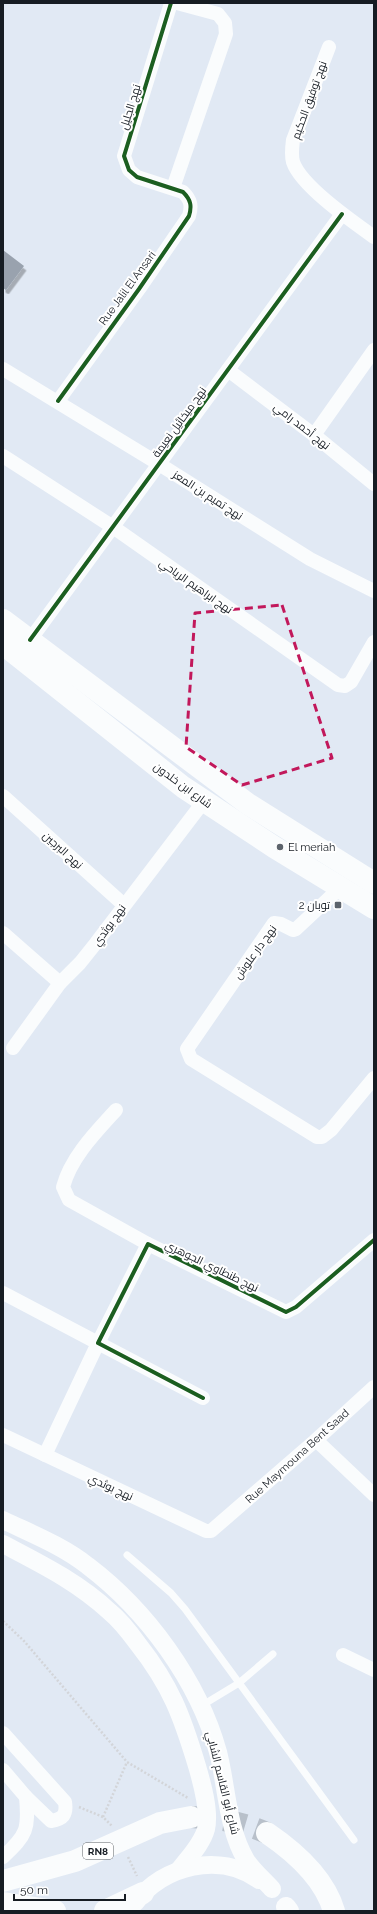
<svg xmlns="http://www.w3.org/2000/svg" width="377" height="1914" font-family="Raleway,Cairo,sans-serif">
<defs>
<filter id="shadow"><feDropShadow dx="2.5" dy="4.5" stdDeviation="0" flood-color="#0004"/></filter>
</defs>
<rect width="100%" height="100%" fill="#e1e9f4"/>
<polygon fill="#99a2ae" filter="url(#shadow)" points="3,250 24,266 6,290 3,288"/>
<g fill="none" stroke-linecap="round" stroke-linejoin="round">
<path stroke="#b8c0ca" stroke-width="22" stroke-dasharray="22 11" stroke-linecap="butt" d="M191,1817C221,1819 239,1821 267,1833"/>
<g stroke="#d3d5d9" stroke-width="2.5" stroke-dasharray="2 2" stroke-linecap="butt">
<polyline points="3,1621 24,1641 127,1762 188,1798"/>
<polyline points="79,1807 103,1817 112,1826"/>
<polyline points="103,1817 127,1762"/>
<polyline points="128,1857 137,1876"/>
</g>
<g stroke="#fafcfd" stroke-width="7">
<polyline points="127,1555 171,1593 185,1609 354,1840"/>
<polyline points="201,1706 239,1683 273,1654"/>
</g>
<g stroke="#fafcfd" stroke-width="14">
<path d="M329,47L293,140C292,148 291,155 293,162C301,186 353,222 374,237"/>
<polyline points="173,188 226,34 225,23 218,14 177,3"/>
<polyline points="3,369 159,464 310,559 374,591"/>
<polyline points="228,370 314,435 374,484"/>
<path d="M58,401L139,289L189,216C192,206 191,200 183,192L137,177L129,170L124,156L171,3"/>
<polyline points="314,435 374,350"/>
<polyline points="3,456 113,527 338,685 345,686 351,682 374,642"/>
<polyline points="30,640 342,214"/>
<polyline points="3,796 124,905"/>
<polyline points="341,887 296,929 293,930 281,924 274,923 187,1049 191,1059 317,1137 322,1137 331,1130 374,1078"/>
<polyline points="3,933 60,983"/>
<polyline points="13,1048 60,983 80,963 96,943 204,801"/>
<path d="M116,1110C96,1132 71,1157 63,1187L69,1200L148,1244"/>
<polyline points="3,1293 98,1343 45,1455"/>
<polyline points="203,1398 98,1343 148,1244 286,1312 296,1307 374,1240"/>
<polyline points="3,1435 206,1531 211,1531 316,1440 374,1387"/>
<polyline points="316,1440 374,1495"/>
<polyline points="343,1655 374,1670"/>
<path d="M3,1733L65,1802C67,1815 63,1819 51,1821L26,1797L3,1770"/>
<path d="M3,1857C27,1835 29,1829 26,1797"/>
</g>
<g stroke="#fafcfd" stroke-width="18">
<path d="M3,1520C32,1534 63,1546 88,1566C146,1610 198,1680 218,1752C227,1787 227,1828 246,1860C252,1870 264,1880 272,1889"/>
<path d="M3,1544C41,1564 78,1582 110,1612C121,1621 130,1633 138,1644C171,1686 182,1716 197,1766C202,1783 210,1811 206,1829C202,1844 189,1857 180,1869"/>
<path d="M135,1903C163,1865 220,1852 259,1880"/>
</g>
<polyline stroke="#fafcfd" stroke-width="20" points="286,1907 289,1911"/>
<g stroke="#fafcfd" stroke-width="22">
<polyline points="3,620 248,804 374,883"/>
<polyline points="3,644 183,787 274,847 374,908"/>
</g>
<g stroke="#fafcfd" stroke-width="22">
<path d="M267,1833C295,1852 324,1877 334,1911"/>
<polyline points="3,1881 75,1861 160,1823 191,1817"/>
<polyline points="3,1903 55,1911"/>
<polyline points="105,1911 143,1893"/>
</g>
<g stroke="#fff" stroke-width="6">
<g id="cycleway">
<path d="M58,401L139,289L189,216C192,206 191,200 183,192L137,177L129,170L124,156L171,3"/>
<polyline points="30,640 342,214"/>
<polyline points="203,1398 98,1343 148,1244 286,1312 296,1307 374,1240"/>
</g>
</g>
<use href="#cycleway" stroke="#1b5e20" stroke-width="4"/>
</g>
<path fill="none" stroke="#c2185b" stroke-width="3" stroke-dasharray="8 5" stroke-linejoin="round" d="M282,605L332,758L242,785L186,747L195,613Z"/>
<g fill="#5d646c" stroke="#fff" stroke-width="1.5">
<circle cx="280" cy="847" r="4"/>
<rect x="334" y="901" width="8" height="8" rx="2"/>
</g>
<g text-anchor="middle" stroke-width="4" stroke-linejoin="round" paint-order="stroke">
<rect fill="#fff" stroke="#5c6065" stroke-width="1" x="83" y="1843" width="30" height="16" rx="3"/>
<g font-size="10" font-weight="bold" fill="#161c23">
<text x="98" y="1855">RN8</text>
</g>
<g font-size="11" fill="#161c23" stroke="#fff">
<text transform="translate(309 100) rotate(-70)" y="4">نهج توفيق الحكيم</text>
<text transform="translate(130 107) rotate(-73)" y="4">نهج الجليل</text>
<text transform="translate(127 288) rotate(-54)" y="4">Rue Jalil El Ansari</text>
<text transform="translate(179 422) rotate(-54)" y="4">نهج ميخائيل نعيمة</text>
<text transform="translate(302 426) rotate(38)" y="4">نهج أحمد رامي</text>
<text transform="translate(208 495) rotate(33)" y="4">نهج تميم بن المعز</text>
<text transform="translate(196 586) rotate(35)" y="4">نهج ابراهيم الرياحي</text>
<text transform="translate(183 785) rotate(36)" y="4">شارع ابن خلدون</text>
<text transform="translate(63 850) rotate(42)" y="4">نهج البرجين</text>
<text transform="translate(109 925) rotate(-54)" y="4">نهج بوثدي</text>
<text transform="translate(255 952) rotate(-54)" y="4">نهج دار علوش</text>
<text transform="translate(212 1266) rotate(26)" y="4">نهج طنطاوي الجوهري</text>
<text transform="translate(297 1456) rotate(-42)" y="4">Rue Maymouna Bent Saad</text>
<text transform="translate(111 1487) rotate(25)" y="4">نهج بوثدي</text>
<text transform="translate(223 1783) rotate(76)" y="4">شارع أبو القاسم الشابي</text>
</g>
<g font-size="11" fill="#161c23" stroke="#fff" text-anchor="start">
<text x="288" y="851">El meriah</text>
<text x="330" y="909" text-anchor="end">توبان 2</text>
</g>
</g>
<rect width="377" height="1914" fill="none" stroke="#161c23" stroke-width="8"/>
<path d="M14 1894v6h111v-6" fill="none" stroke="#161c23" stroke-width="2"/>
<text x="20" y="1894" font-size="12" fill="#161c23" stroke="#ffffff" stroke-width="3" paint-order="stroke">50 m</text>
</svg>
